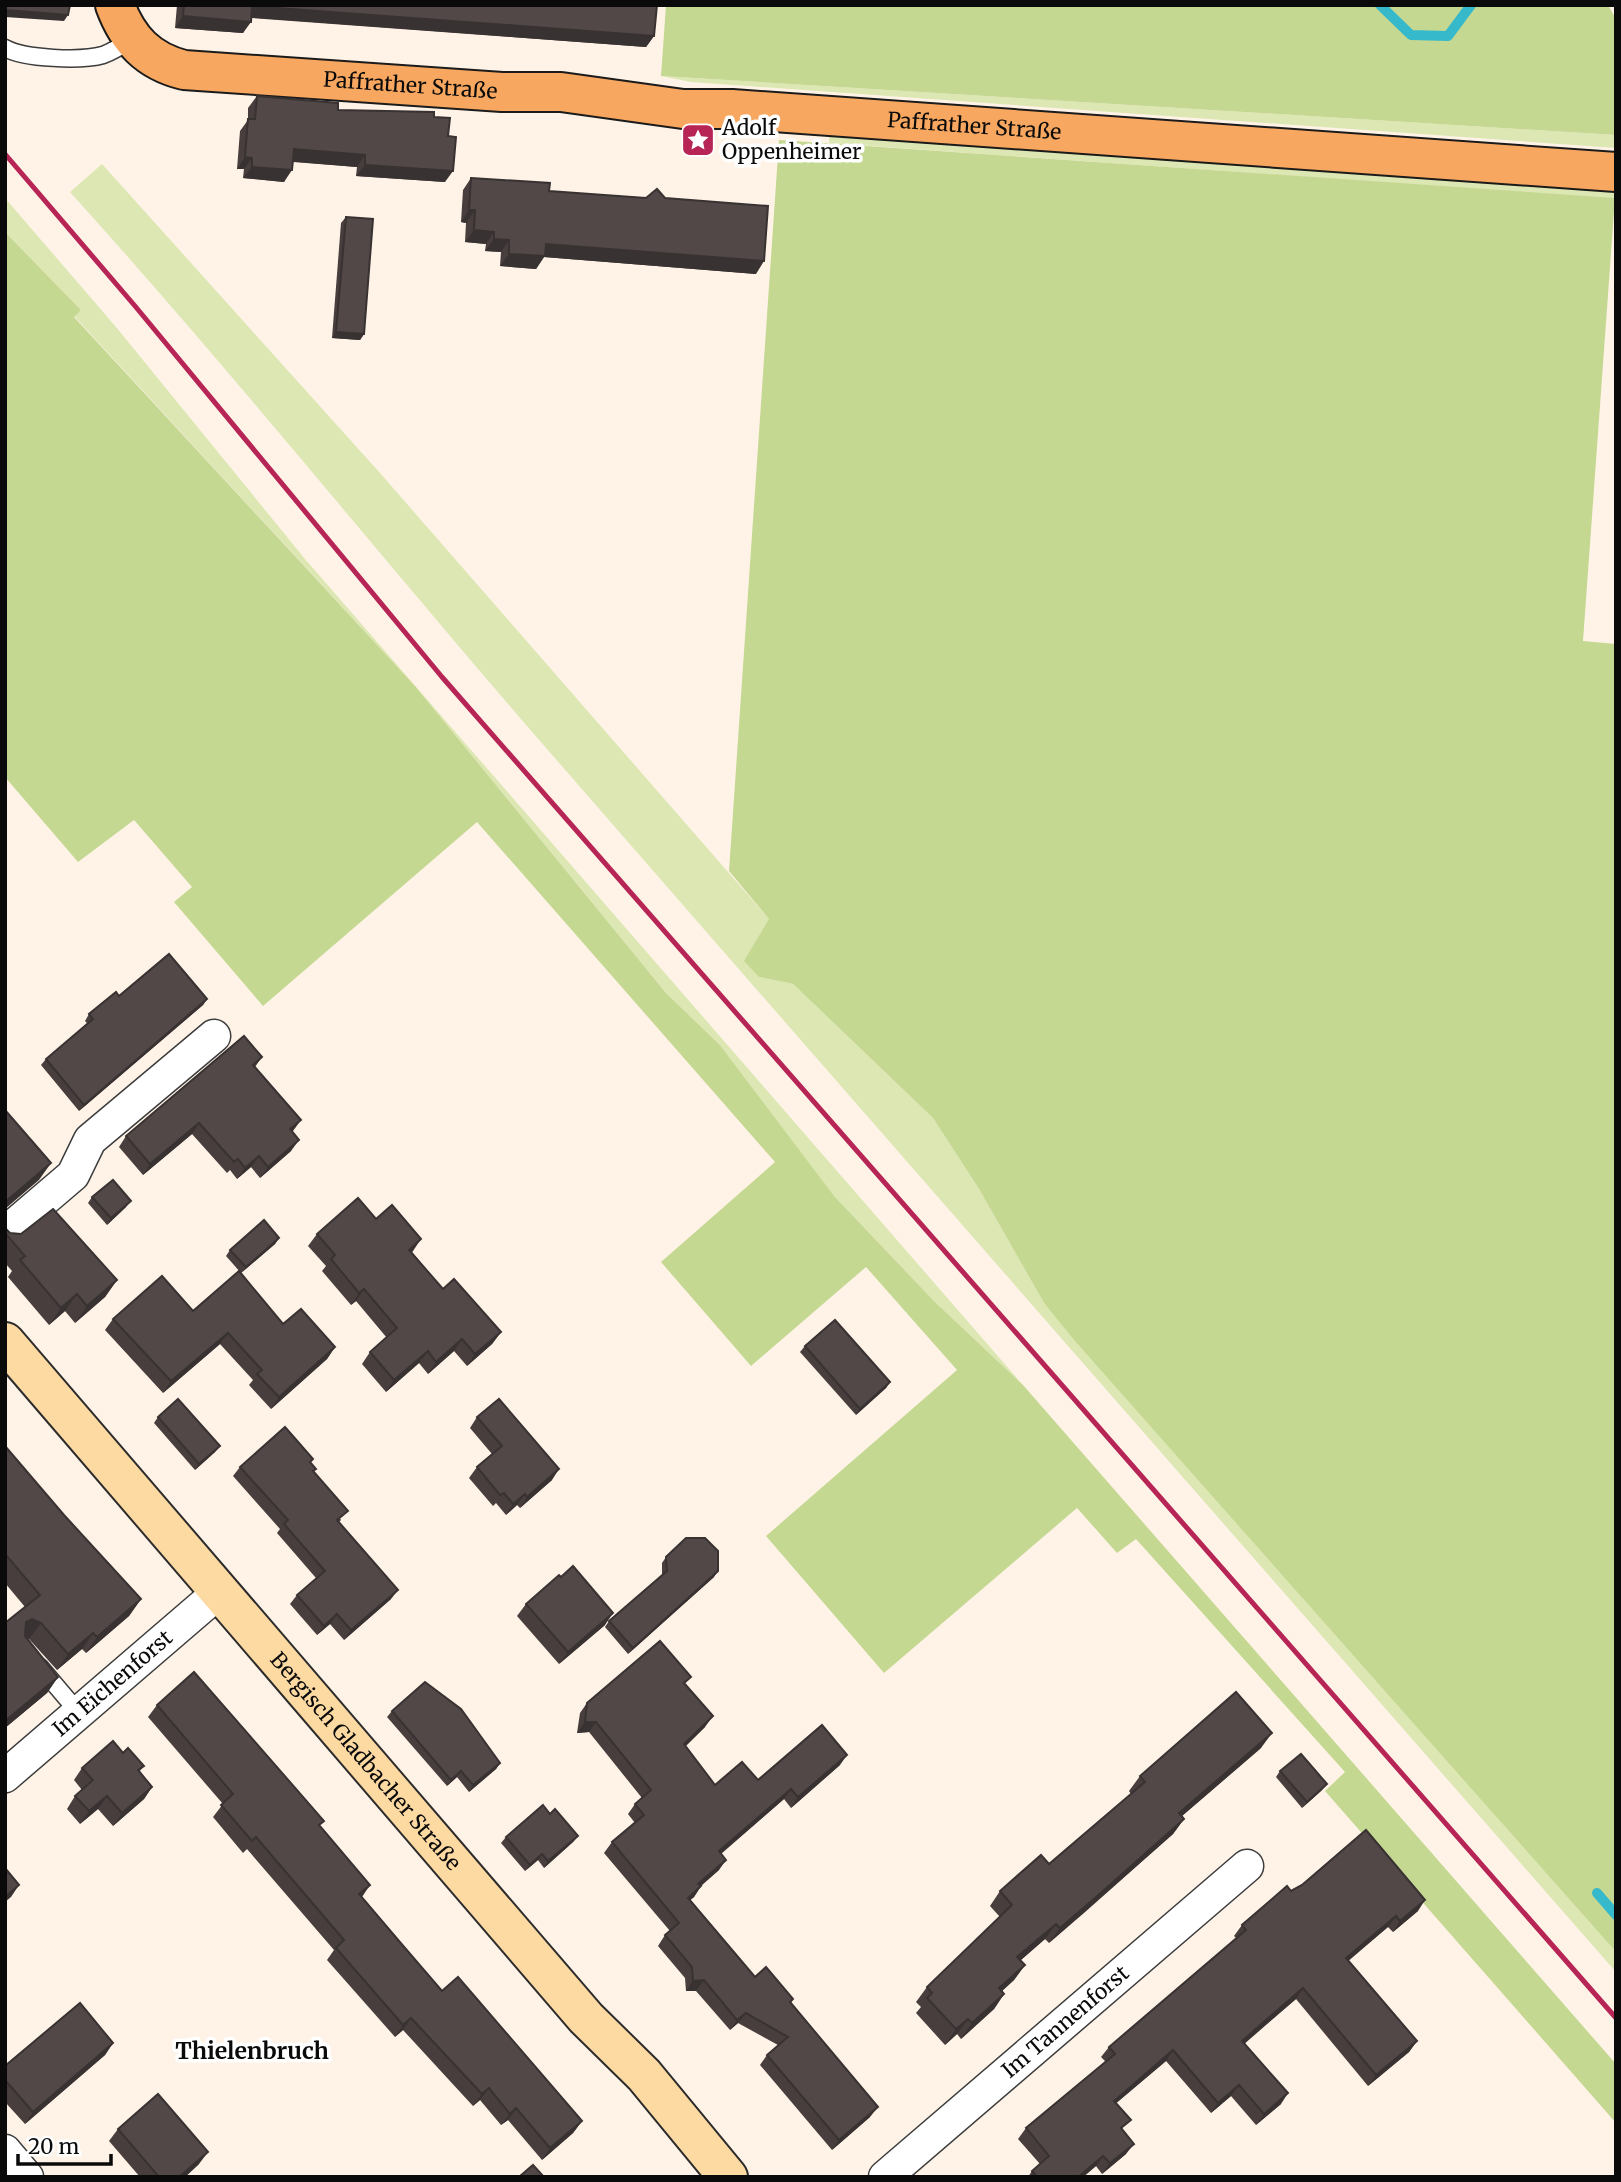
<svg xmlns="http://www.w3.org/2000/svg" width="1621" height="2182" font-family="Merriweather,serif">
<rect width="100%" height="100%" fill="#fff3e7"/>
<g fill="#dce7b3">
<polygon points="661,76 1616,135 1616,148 691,82"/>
<polygon points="829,131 1613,187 1616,209 1615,199 829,143"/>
<path d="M102,164L380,473L769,919L759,977L793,984L933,1118L979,1189L1044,1303L1616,1952V1972C1257,1562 898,1152 540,741C382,559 232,371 70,192Z"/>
<polygon points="5,198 116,327 305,559 1023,1385 935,1302 835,1197 720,1045 666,993 415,686 74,316 81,310 5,232"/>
</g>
<g fill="#c5d892">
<polygon points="666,5 1608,5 1616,19 1616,135 661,76"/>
<polygon points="779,140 1615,198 1583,641 1616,644 1616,1952 1075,1341 1044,1303 979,1189 933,1118 793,984 759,977 744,961 769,919 729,871"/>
<polygon points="5,232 81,310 74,317 415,686 666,993 720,1045 835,1197 935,1302 1023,1385 1616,2064 1616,2123 1325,1791 1345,1772 1136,1539 1117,1553 1077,1508 884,1673 766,1536 957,1370 866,1267 751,1366 661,1262 775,1162 477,822 263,1006 174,902 192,887 134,820 78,862 5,777"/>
</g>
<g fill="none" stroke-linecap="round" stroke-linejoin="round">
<g stroke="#35b9cb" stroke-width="10">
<polyline points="1380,5 1411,35 1448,36 1471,5"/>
<polyline points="1597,1893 1616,1915"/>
</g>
<g stroke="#3d3d3d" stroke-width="19">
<g id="service">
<path d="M5,48C24,59 82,61 103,55C114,51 123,45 132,39"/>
<polyline points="40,1667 79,1713"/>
</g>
</g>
<g stroke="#3d3d3d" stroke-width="35">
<g id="minor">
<polyline points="5,1233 73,1175 90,1140 214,1036"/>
<path id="s1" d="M5,1776L219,1592"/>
<polyline points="5,2151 27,2177"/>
<path id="s2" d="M885,2177L1247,1866"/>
</g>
</g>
<g stroke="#2c2c2c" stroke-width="42">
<g id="secondary">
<path id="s3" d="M5,1342L586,2018L644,2075L728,2177"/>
</g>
</g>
<g stroke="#1b1b1b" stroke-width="42">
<g id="primary">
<path id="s4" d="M115,5C128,40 148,61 184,70L502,92H561L683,109H732L1616,172"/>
</g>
</g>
<use href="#service" stroke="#fff" stroke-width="16"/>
<use href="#minor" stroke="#fff" stroke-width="32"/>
<use href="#secondary" stroke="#fedaa3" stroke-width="38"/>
<use href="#primary" stroke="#f7a75f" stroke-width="38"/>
<polyline stroke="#b62555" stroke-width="5" points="5,154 135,306 442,677 1616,2018"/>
</g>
<g fill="#473e3d">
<polygon points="177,5 657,5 654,36 646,47 251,18 243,33 175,28"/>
<polygon points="257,96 338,110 434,117 445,182 356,176 357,167 293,162 284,182 243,178 244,169 237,169 240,131 248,120 248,108"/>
<polygon points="471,178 549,191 646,198 665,198 756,274 544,257 536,269 500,266 501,252 485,251 486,244 465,242 466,223 461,222 463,190"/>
<polygon points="346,217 364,334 360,340 332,338 341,223"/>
<polygon points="119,996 207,999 203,1005 79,1111 41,1065 46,1059 88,1024 85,1021 89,1014"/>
<polygon points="262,1057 255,1067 292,1132 291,1151 260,1178 251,1167 237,1179 230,1170 227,1173 192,1134 143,1175 119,1147 126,1136"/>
<polygon points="92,1197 126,1207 107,1225 88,1203"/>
<polygon points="376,1219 413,1251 412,1252 443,1289 501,1332 492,1344 467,1366 454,1351 428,1374 419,1363 386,1392 362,1364 370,1352 387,1338 356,1301 351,1305 322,1271 326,1266 308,1246 317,1234"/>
<polygon points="5,1228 10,1233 117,1280 105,1297 75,1323 65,1311 49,1325 8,1277 12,1271 5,1263"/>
<polygon points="279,1238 275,1244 241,1273 226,1256 230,1250"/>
<polygon points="193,1311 283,1324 335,1347 327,1359 271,1409 249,1385 253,1380 220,1344 163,1393 105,1330 113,1319"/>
<polygon points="805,1346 890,1382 886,1388 856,1415 800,1352"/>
<polygon points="158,1417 220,1446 215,1452 195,1470 154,1423"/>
<polygon points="477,1417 552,1480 520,1508 517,1505 506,1515 496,1503 493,1506 469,1478 477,1467 492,1454 470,1428"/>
<polygon points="5,1446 64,1515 141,1599 129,1616 86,1653 82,1649 57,1670 29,1639 26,1638 58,1677 47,1693 5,1728 25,1607 5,1583"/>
<polygon points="310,1463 316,1469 313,1472 341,1520 339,1522 391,1599 344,1640 330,1624 317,1635 290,1604 297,1595 316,1578 277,1533 280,1529 233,1476 240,1467"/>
<polygon points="666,1557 714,1577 628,1654 605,1627 609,1621 662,1575 662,1563"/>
<polygon points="526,1604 605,1625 559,1664 517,1616"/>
<polygon points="685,1685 705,1727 686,1746 715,1785 758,1780 840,1765 791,1808 784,1799 721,1854 719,1870 701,1886 694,1897 690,1900 755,1977 793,1999 791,2003 870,2117 832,2150 760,2065 767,2055 778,2045 738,2023 730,2030 696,1991 686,1991 685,1978 658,1946 665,1935 670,1931 604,1853 612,1842 635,1823 628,1814 635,1804 642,1798 589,1732 577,1733 580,1713 587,1703"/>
<polygon points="157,1705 320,1826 361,1897 442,1991 582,2121 573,2133 542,2160 508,2120 501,2125 480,2100 473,2106 403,2030 395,2037 327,1960 334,1950 247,1849 243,1853 213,1817 223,1804 148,1717"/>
<polygon points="392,1711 500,1763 496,1769 469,1792 457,1777 447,1786 387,1717"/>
<polygon points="1261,1748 1182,1816 1184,1819 1173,1834 1084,1913 1049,1943 1045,1939 1021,1960 1025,1965 1014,1980 1002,1991 1004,1994 994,2009 961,2039 957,2034 945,2045 916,2013 921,2007 916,2002 927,1987 1000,1917 990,1906 1000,1891 1049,1864 1131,1794 1129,1791 1140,1776"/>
<polygon points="123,1753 144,1766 139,1772 152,1787 144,1799 113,1826 98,1809 80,1824 67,1809 75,1796 82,1790 74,1780 82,1768"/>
<polygon points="1280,1771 1322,1790 1302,1808 1276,1777"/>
<polygon points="550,1814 578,1836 573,1842 544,1868 538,1860 525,1871 501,1843 506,1837"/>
<polygon points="1291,1891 1418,1911 1393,1932 1388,1927 1348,1960 1417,2041 1409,2052 1368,2086 1296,1999 1244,2043 1281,2104 1256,2125 1231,2096 1211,2113 1166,2061 1116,2103 1123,2131 1126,2154 1102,2174 1096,2166 1083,2177 1028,2177 1032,2171 1040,2164 1018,2139 1026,2128 1106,2062 1101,2057 1109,2047 1236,1938 1234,1936 1242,1925"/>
<polygon points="113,2043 105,2055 25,2124 5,2102 5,2066"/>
<polygon points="118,2129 199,2164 185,2177 140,2177 109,2141"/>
</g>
<g fill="#393232">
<polygon points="252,6 654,36 646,47 244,17"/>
<polygon points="5,10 68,15 64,21 5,17"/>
<polygon points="183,16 251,22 243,33 175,28"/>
<polygon points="294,149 365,155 357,167 286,161"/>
<polygon points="245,157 252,158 244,169 237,169"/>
<polygon points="365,165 453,171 445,182 356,176"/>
<polygon points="252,167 292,170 284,182 243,178"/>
<polygon points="469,210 475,210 466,223 461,222"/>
<polygon points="474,230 494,232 486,244 465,242"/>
<polygon points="494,239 509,240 501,252 485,251"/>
<polygon points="546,244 764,261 756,274 544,257 536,269 500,266 509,254"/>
<polygon points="336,332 364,334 360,340 332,338"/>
<polygon points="207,999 203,1005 79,1111 84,1105"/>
<polygon points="301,1120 293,1131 283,1140 290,1129"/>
<polygon points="199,1123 192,1134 143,1175 150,1164"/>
<polygon points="299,1140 291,1151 260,1178 268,1167"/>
<polygon points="259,1156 251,1167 237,1179 245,1168"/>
<polygon points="51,1163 39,1180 5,1209 5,1202"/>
<polygon points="131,1201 126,1207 107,1225 111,1218"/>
<polygon points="279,1238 275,1244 241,1273 246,1267"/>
<polygon points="421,1239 413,1251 401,1261 409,1250"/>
<polygon points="117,1280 105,1297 75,1323 87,1306"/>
<polygon points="364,1289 356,1301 351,1305 359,1293"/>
<polygon points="77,1294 65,1311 49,1325 61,1308"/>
<polygon points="501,1332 492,1344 467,1366 475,1354"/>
<polygon points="228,1333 220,1344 163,1393 171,1381"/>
<polygon points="462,1339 454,1351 428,1374 436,1362"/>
<polygon points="335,1347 327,1359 271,1409 279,1397"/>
<polygon points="428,1351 419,1363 386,1392 394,1380"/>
<polygon points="890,1382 886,1388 856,1415 860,1409"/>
<polygon points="220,1446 215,1452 195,1470 199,1464"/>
<polygon points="559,1469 552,1480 520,1508 527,1497"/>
<polygon points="525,1494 517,1505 506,1515 513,1504"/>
<polygon points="718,1571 714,1577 628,1654 633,1648"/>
<polygon points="398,1590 391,1599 344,1640 351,1630"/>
<polygon points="141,1599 129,1616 86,1653 97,1637"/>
<polygon points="613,1613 605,1625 559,1664 568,1652"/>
<polygon points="337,1614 330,1624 317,1635 324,1626"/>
<polygon points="32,1619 41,1623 29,1639 21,1636 26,1622"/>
<polygon points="93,1633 82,1649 57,1670 68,1654"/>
<polygon points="58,1677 47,1693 5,1728 5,1721"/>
<polygon points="713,1716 705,1727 677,1754 684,1744"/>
<polygon points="585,1722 596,1722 589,1732 577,1733"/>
<polygon points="1272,1733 1261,1748 1168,1828 1179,1813"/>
<polygon points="847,1755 840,1765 791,1808 798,1797"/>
<polygon points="500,1763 496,1769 469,1792 473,1785"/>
<polygon points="461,1771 457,1777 447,1786 451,1780"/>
<polygon points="1327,1784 1322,1790 1302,1808 1307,1802"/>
<polygon points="152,1787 144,1799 113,1826 122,1813"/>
<polygon points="791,1789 784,1799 711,1862 719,1851"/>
<polygon points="107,1796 98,1809 80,1824 89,1811"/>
<polygon points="1184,1819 1173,1834 1049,1943 1060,1928"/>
<polygon points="578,1836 573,1842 544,1868 548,1861"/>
<polygon points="542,1854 538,1860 525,1871 530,1865"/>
<polygon points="726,1860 719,1870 691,1894 698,1884"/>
<polygon points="19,1885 11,1897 5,1902 5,1897"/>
<polygon points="370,1885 362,1897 350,1906 359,1894"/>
<polygon points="701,1886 694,1897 681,1908 688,1898"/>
<polygon points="1425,1900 1418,1911 1393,1932 1400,1921"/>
<polygon points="1396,1916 1388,1927 1339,1969 1346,1958"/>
<polygon points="1056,1924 1045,1939 1007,1972 1017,1957"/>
<polygon points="1025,1965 1014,1980 989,2003 999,1988"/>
<polygon points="704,1980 696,1991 686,1991 693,1981"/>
<polygon points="1303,1988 1296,1999 1235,2052 1242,2041"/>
<polygon points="1004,1994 994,2009 961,2039 972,2023"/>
<polygon points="746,2013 738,2023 730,2030 737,2020"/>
<polygon points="411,2018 403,2030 395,2037 403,2025"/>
<polygon points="968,2019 957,2034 945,2045 956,2029"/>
<polygon points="1417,2041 1409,2052 1368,2086 1376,2075"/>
<polygon points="113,2043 105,2055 25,2124 33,2112"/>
<polygon points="1173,2050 1166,2061 1107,2111 1114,2101"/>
<polygon points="1239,2085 1231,2096 1211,2113 1218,2103"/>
<polygon points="489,2088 480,2100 473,2106 482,2094"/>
<polygon points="1288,2093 1281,2104 1256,2125 1264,2114"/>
<polygon points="878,2107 870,2117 832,2150 839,2140"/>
<polygon points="516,2108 508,2120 501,2125 510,2114"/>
<polygon points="582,2121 573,2133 542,2160 550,2148"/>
<polygon points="1134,2144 1126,2154 1102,2174 1110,2163"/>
<polygon points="208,2152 199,2164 185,2177 179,2177"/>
<polygon points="1103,2156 1096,2166 1083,2177 1078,2177"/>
</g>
<g fill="#524847" stroke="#393232" stroke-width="2">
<polygon points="5,5 70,5 68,15 5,10"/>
<polygon points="184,5 657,5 654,36 252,6 251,22 183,16"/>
<polygon points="257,96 338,103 338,110 434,112 434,117 450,118 448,136 456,137 453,171 365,165 365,155 294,149 292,170 252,167 252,158 245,157 248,119 255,119"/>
<polygon points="471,178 550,183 549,191 646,198 657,189 665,198 768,206 764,261 546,244 545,256 509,254 509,240 494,239 494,232 474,230 475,210 469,210"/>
<polygon points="346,217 373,219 364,334 336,332"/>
<polygon points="169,954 207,999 84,1105 46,1059 93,1019 89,1014 116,992 119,996"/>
<polygon points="244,1036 262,1057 253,1065 301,1120 290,1129 299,1140 268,1167 259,1156 245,1168 238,1159 234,1162 199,1123 150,1164 126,1136"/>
<polygon points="5,1110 51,1163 5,1202"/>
<polygon points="113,1180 131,1201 111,1218 92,1197"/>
<polygon points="358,1198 376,1219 392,1205 421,1239 409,1250 443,1289 454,1279 501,1332 475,1354 462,1339 436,1362 428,1351 394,1380 370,1352 397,1328 364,1289 359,1293 331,1259 335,1255 317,1234"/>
<polygon points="53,1209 117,1280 87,1306 77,1294 61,1308 20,1260 25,1256 5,1233 5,1228 10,1233 21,1234"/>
<polygon points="264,1220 279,1238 246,1267 230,1250"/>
<polygon points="239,1271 283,1324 301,1309 335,1347 279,1397 257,1374 262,1370 228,1333 171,1381 113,1319 162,1276 193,1311"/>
<polygon points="835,1320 890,1382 860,1409 805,1346"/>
<polygon points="178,1399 220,1446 199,1464 158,1417"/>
<polygon points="499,1399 559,1469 527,1497 525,1494 513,1504 504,1493 500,1495 477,1467 502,1446 477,1417"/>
<polygon points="285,1427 313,1459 310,1462 316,1469 313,1471 348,1511 337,1520 398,1590 351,1630 337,1614 324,1626 297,1595 325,1571 284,1524 288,1520 240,1467"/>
<polygon points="5,1446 64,1515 141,1599 97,1637 93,1633 68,1654 41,1623 32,1619 26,1622 25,1636 58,1677 5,1721 5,1623 40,1595 5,1554"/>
<polygon points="686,1538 705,1538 718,1551 718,1571 633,1648 609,1621 667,1571 666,1557"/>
<polygon points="573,1566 613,1613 568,1652 526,1604 559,1575 561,1577"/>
<polygon points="660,1641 691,1677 684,1683 713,1716 684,1744 715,1785 742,1762 758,1780 822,1725 847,1755 798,1797 791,1789 719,1851 726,1860 698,1884 701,1886 688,1898 755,1977 766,1967 793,1999 790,2002 878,2107 839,2140 767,2055 788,2037 746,2013 737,2020 704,1980 693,1981 692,1967 665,1935 679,1923 612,1842 644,1815 635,1804 651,1790 596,1722 585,1722 587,1703"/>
<polygon points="194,1672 324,1821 319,1825 370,1885 359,1894 399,1941 442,1991 458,1977 582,2121 550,2148 516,2108 510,2114 489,2088 482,2094 411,2018 403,2025 336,1948 344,1940 256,1837 252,1841 221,1805 233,1794 157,1705"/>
<polygon points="425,1682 461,1709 500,1763 473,1785 461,1771 451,1780 392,1711"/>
<polygon points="1236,1692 1272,1733 1179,1813 1184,1819 1095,1898 1060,1928 1056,1924 1017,1957 1025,1965 999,1988 1004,1994 972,2023 968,2019 956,2029 927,1998 932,1993 927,1987 1012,1905 1000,1891 1041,1855 1049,1864 1145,1782 1140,1776"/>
<polygon points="113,1741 123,1753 128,1748 144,1766 138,1770 152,1787 122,1813 107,1796 89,1811 75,1796 93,1780 82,1768"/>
<polygon points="1301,1754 1327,1784 1307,1802 1280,1771"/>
<polygon points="543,1805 550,1814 555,1809 578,1836 548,1861 542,1854 530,1865 506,1837"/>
<polygon points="1366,1830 1425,1900 1400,1921 1396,1916 1346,1958 1417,2041 1376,2075 1303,1988 1242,2041 1288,2093 1264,2114 1239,2085 1218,2103 1173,2050 1114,2101 1131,2120 1121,2128 1134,2144 1110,2163 1103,2156 1078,2177 1037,2177 1032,2171 1049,2156 1026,2128 1115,2054 1109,2047 1246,1930 1242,1925 1287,1886 1291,1891 1302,1885"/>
<polygon points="5,1868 19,1885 5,1897"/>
<polygon points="80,2003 113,2043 33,2112 5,2080 5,2066"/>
<polygon points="158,2094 208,2152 179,2177 159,2177 118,2129"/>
<polygon points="533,2165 544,2177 519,2177"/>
</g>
<defs>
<g id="sight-square" transform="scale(1.75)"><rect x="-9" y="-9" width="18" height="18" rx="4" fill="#b62555" stroke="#fff"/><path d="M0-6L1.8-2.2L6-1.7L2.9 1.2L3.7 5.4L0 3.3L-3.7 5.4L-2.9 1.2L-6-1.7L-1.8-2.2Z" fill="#fff"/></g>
</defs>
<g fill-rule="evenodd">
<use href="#sight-square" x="698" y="140"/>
</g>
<g text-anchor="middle" stroke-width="7" stroke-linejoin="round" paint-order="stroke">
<g font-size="21" fill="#0a0a0a" stroke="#fff">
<text dy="7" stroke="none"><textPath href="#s4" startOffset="326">Paffrather Straße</textPath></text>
<text dy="7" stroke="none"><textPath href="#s4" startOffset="892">Paffrather Straße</textPath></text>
<text dy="7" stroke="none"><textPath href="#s1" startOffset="142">Im Eichenforst</textPath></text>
<text dy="7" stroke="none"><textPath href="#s3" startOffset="553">Bergisch Gladbacher Straße</textPath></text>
<text dy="7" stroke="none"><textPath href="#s2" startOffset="238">Im Tannenforst</textPath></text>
</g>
<g font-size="21" fill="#0a0a0a" stroke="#fff" text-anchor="start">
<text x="722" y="135">Adolf<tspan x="722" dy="24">Oppenheimer</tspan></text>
</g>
<g font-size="23" font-weight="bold" fill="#0a0a0a" stroke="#fff">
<text x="252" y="2059">Thielenbruch</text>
</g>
</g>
<rect width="1621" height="2182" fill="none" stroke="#0a0a0a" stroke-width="14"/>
<path d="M18 2154v10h93v-10" fill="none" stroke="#0a0a0a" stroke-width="3.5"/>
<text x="28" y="2154" font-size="21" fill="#0a0a0a" stroke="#ffffff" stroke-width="5" paint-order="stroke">20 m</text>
</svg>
